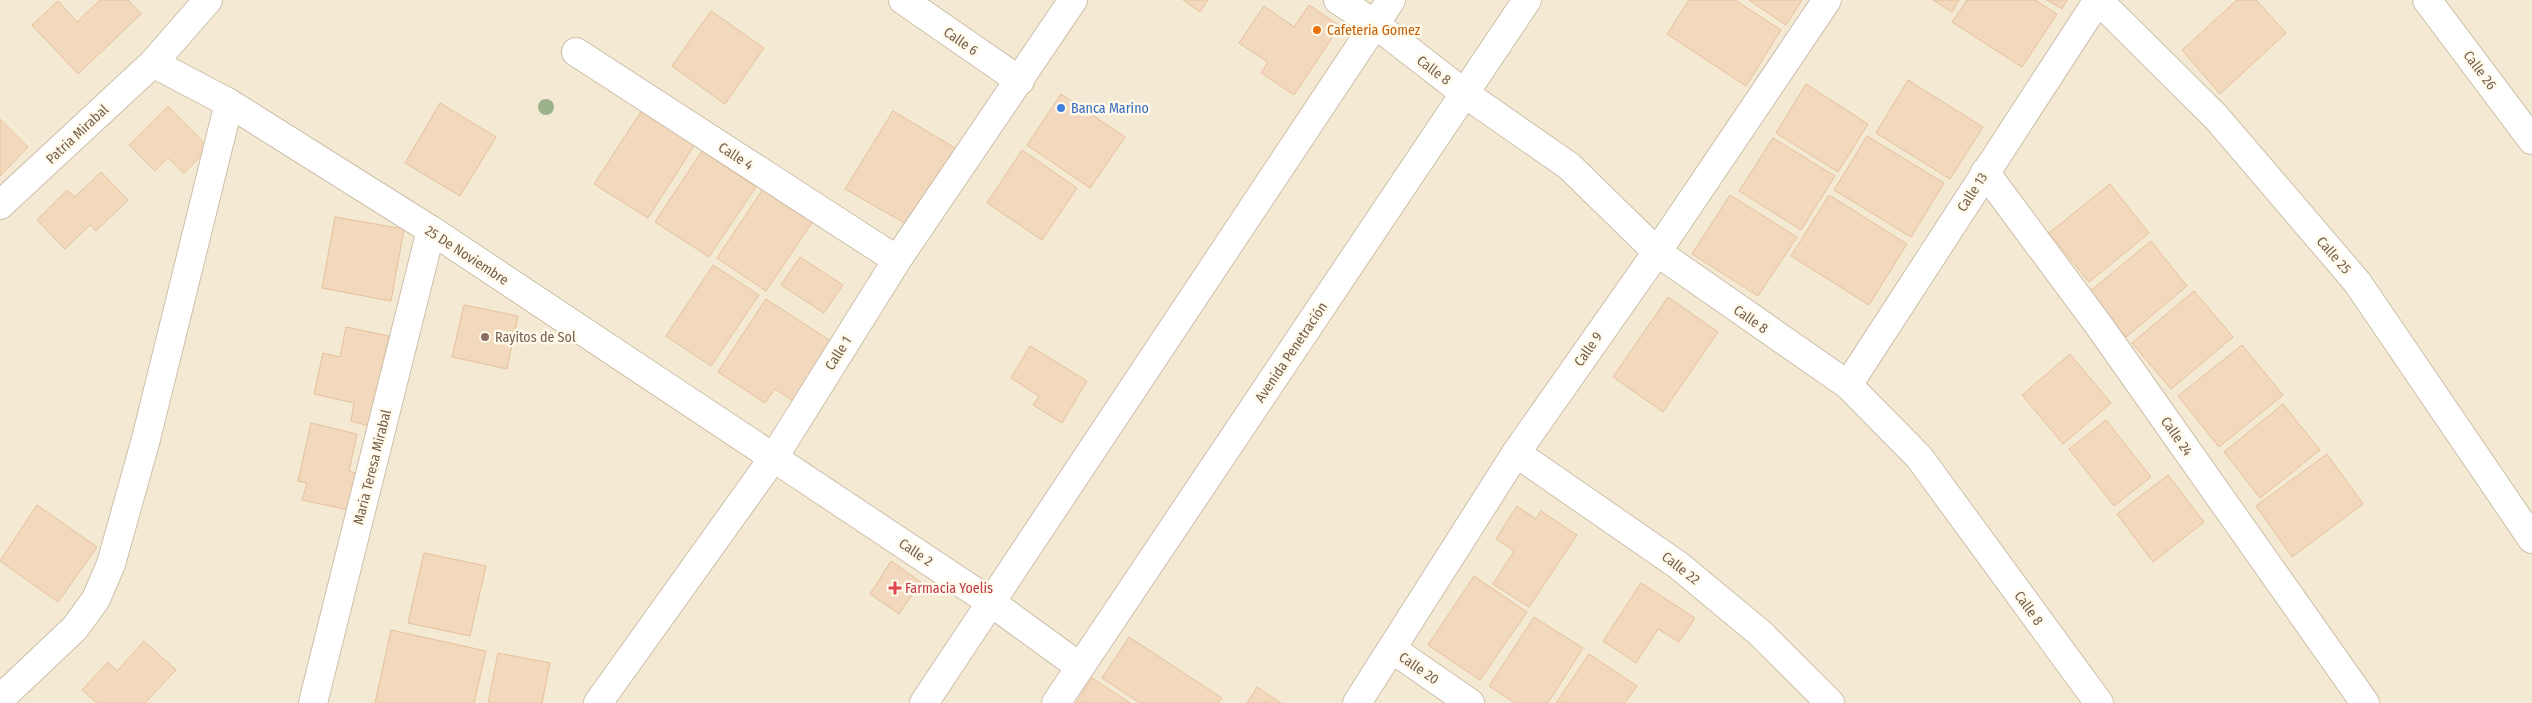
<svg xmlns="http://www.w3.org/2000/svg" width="2532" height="703" font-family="'Fira Sans Condensed',sans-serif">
<rect width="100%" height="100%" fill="#fcf6e5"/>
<rect fill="#f4e9d3" x="0" y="0" width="2532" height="703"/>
<g fill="#f2d8bc" stroke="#e5c19c">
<polygon points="100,0 128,0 141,14 78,74 32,25 58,1 77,22"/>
<polygon points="1183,0 1208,0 1200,12"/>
<polygon points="1689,0 1735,0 1781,30 1746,86 1667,34"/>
<polygon points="1749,0 1802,0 1786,25"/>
<polygon points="1933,0 1959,0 1952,12"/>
<polygon points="1967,0 2035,0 2057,14 2022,67 1952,22"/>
<polygon points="2047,0 2067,0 2062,9"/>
<polygon points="2237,0 2256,0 2286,33 2220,94 2182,50"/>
<polygon points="1309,5 1340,26 1294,95 1261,73 1268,62 1239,43 1264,6 1294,27"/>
<polygon points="711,11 764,48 725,104 672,66"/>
<polygon points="1908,80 1983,127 1950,179 1876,133"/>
<polygon points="1806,84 1868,124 1838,172 1776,133"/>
<polygon points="1061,94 1125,137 1090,188 1027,145"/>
<polygon points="440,103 496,137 460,196 405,163"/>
<polygon points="168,106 209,148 184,173 168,158 155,171 129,145"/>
<polygon points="642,110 695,144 648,218 594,184"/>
<polygon points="893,111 965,154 908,225 845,189"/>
<polygon points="0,119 28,147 0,176"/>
<polygon points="1867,136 1944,183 1911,237 1834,190"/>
<polygon points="1773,138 1835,176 1801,230 1739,191"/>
<polygon points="1022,150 1077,188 1042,240 987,203"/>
<polygon points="702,151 756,187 709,257 655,222"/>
<polygon points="101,172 128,200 96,231 90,225 65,249 37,220 67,190 75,197"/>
<polygon points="2110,184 2149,233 2089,282 2049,233"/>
<polygon points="763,189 813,221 766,291 717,258"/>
<polygon points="1730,195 1797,237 1758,296 1692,254"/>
<polygon points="1829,195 1907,244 1869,305 1791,256"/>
<polygon points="335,217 404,229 391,301 322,288"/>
<polygon points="2151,241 2187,286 2126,337 2089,292"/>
<polygon points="800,257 843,285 824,313 781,285"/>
<polygon points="713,265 759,295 711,366 666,336"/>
<polygon points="2194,291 2233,337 2171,389 2132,343"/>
<polygon points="1668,297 1718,332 1663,412 1613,377"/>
<polygon points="766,299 840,347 801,406 775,389 765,403 718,372"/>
<polygon points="464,305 518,316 507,369 452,357"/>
<polygon points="346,327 389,336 369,426 351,421 354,403 314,394 323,353 340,357"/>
<polygon points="2242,345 2283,395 2219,447 2178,396"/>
<polygon points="1030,346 1087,381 1062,423 1033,405 1039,396 1011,378"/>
<polygon points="2070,354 2111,403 2063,444 2022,395"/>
<polygon points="2283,404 2320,450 2260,498 2224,452"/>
<polygon points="2106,420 2151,477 2114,506 2069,449"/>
<polygon points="311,423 357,434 349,471 358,474 349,510 302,500 307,483 298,481"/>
<polygon points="2327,454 2363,504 2292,557 2256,506"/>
<polygon points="2168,475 2204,522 2153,562 2117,514"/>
<polygon points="37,505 97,547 58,602 0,561"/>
<polygon points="1517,506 1536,519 1541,511 1577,535 1529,607 1493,584 1514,551 1496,539"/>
<polygon points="424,553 486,566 470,636 408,623"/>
<polygon points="891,561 921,582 899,614 870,594"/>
<polygon points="1474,576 1527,612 1480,680 1428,645"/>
<polygon points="1641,583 1695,618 1679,642 1658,629 1636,663 1603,641"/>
<polygon points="1534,617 1583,648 1548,703 1515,703 1489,686"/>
<polygon points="391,630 486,651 474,703 375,703"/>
<polygon points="1129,637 1222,698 1218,703 1140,703 1102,678"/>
<polygon points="144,641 176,670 145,703 97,703 82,690 108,662 117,671"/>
<polygon points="498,653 550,663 542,703 488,703"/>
<polygon points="1589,654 1637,686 1625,703 1556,703"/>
<polygon points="1092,678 1130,703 1076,703"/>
<polygon points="1257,687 1281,703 1247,703"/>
</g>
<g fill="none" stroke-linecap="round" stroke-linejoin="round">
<g stroke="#cebfab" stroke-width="30">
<g id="minor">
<polyline points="903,0 1020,81"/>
<polyline points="1338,0 1375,24 1464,93 1569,166 1657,252 1848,385 1919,457 2099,703"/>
<polyline points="2427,0 2532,140"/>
<polyline points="576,52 897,260"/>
<polyline points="153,63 229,103 431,230 992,603 1080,667"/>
<polyline points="1985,172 2100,327 2365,703"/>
<polyline points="0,205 153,63 208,0"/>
<polyline points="1848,385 2098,0 2216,117 2357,282 2532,539"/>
<polyline points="1516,453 1678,565 1760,633 1830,703"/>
<polyline points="1392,649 1470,703"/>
<polyline points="0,699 75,628 96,599 111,564 146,439 229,103"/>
<polyline points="313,703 431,230"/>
<polyline points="598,703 774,457 897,260 1073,0"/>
<polyline points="1357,703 1516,453 1657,252 1827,0"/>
</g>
</g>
<g stroke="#cebfab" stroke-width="30">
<g id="tertiary">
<polyline points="924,703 1391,0"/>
<polyline points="1056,703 1527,0"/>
</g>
</g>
<use href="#minor" stroke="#fff" stroke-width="28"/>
<use href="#tertiary" stroke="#fff" stroke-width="28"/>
</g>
<circle fill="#9bb28b" cx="546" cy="107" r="8"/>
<circle fill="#e8710a" stroke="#fffaeb" stroke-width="2" cx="1317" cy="30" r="5"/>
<circle fill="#3f7fe0" stroke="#fffaeb" stroke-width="2" cx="1061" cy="108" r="5"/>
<circle fill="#8d6e63" stroke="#fffaeb" stroke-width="2" cx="485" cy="337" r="5"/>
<path fill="#e0444e" stroke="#fffaeb" stroke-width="2" d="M892.5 580.5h5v5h5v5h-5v5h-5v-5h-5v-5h5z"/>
<g text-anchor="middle" stroke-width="5" stroke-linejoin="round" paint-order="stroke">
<g font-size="14" fill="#c56008" stroke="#fffaeb" text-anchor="start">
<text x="1327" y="35">Cafeteria Gomez</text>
</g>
<g font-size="14" fill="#755f4a" stroke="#fffaeb">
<text transform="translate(961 41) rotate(35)" y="5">Calle 6</text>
<text transform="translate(1434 70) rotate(37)" y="5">Calle 8</text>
<text transform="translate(2480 70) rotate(53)" y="5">Calle 26</text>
<text transform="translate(77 134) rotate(-43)" y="5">Patria Mirabal</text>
<text transform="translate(736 156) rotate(33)" y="5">Calle 4</text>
<text transform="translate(1972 192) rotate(-57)" y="5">Calle 13</text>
<text transform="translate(467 255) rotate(33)" y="5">25 De Noviembre</text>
<text transform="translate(2334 255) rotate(49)" y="5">Calle 25</text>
<text transform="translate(1751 319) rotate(35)" y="5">Calle 8</text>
<text transform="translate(1588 349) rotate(-55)" y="5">Calle 9</text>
<text transform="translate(1291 352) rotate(-56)" y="5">Avenida Penetración</text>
<text transform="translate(838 353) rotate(-58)" y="5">Calle 1</text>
<text transform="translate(2177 436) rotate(55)" y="5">Calle 24</text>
<text transform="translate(372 467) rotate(-76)" y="5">Maria Teresa Mirabal</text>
<text transform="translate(916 552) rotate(34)" y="5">Calle 2</text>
<text transform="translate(1681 568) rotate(38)" y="5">Calle 22</text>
<text transform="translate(2029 608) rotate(54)" y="5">Calle 8</text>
<text transform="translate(1419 668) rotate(35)" y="5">Calle 20</text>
</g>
<g font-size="14" fill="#366cbe" stroke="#fffaeb" text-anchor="start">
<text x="1071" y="113">Banca Marino</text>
</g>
<g font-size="14" fill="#785e54" stroke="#fffaeb" text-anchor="start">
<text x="495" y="342">Rayitos de Sol</text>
</g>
<g font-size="14" fill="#be3a42" stroke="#fffaeb" text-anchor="start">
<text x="905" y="593">Farmacia Yoelis</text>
</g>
</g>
</svg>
